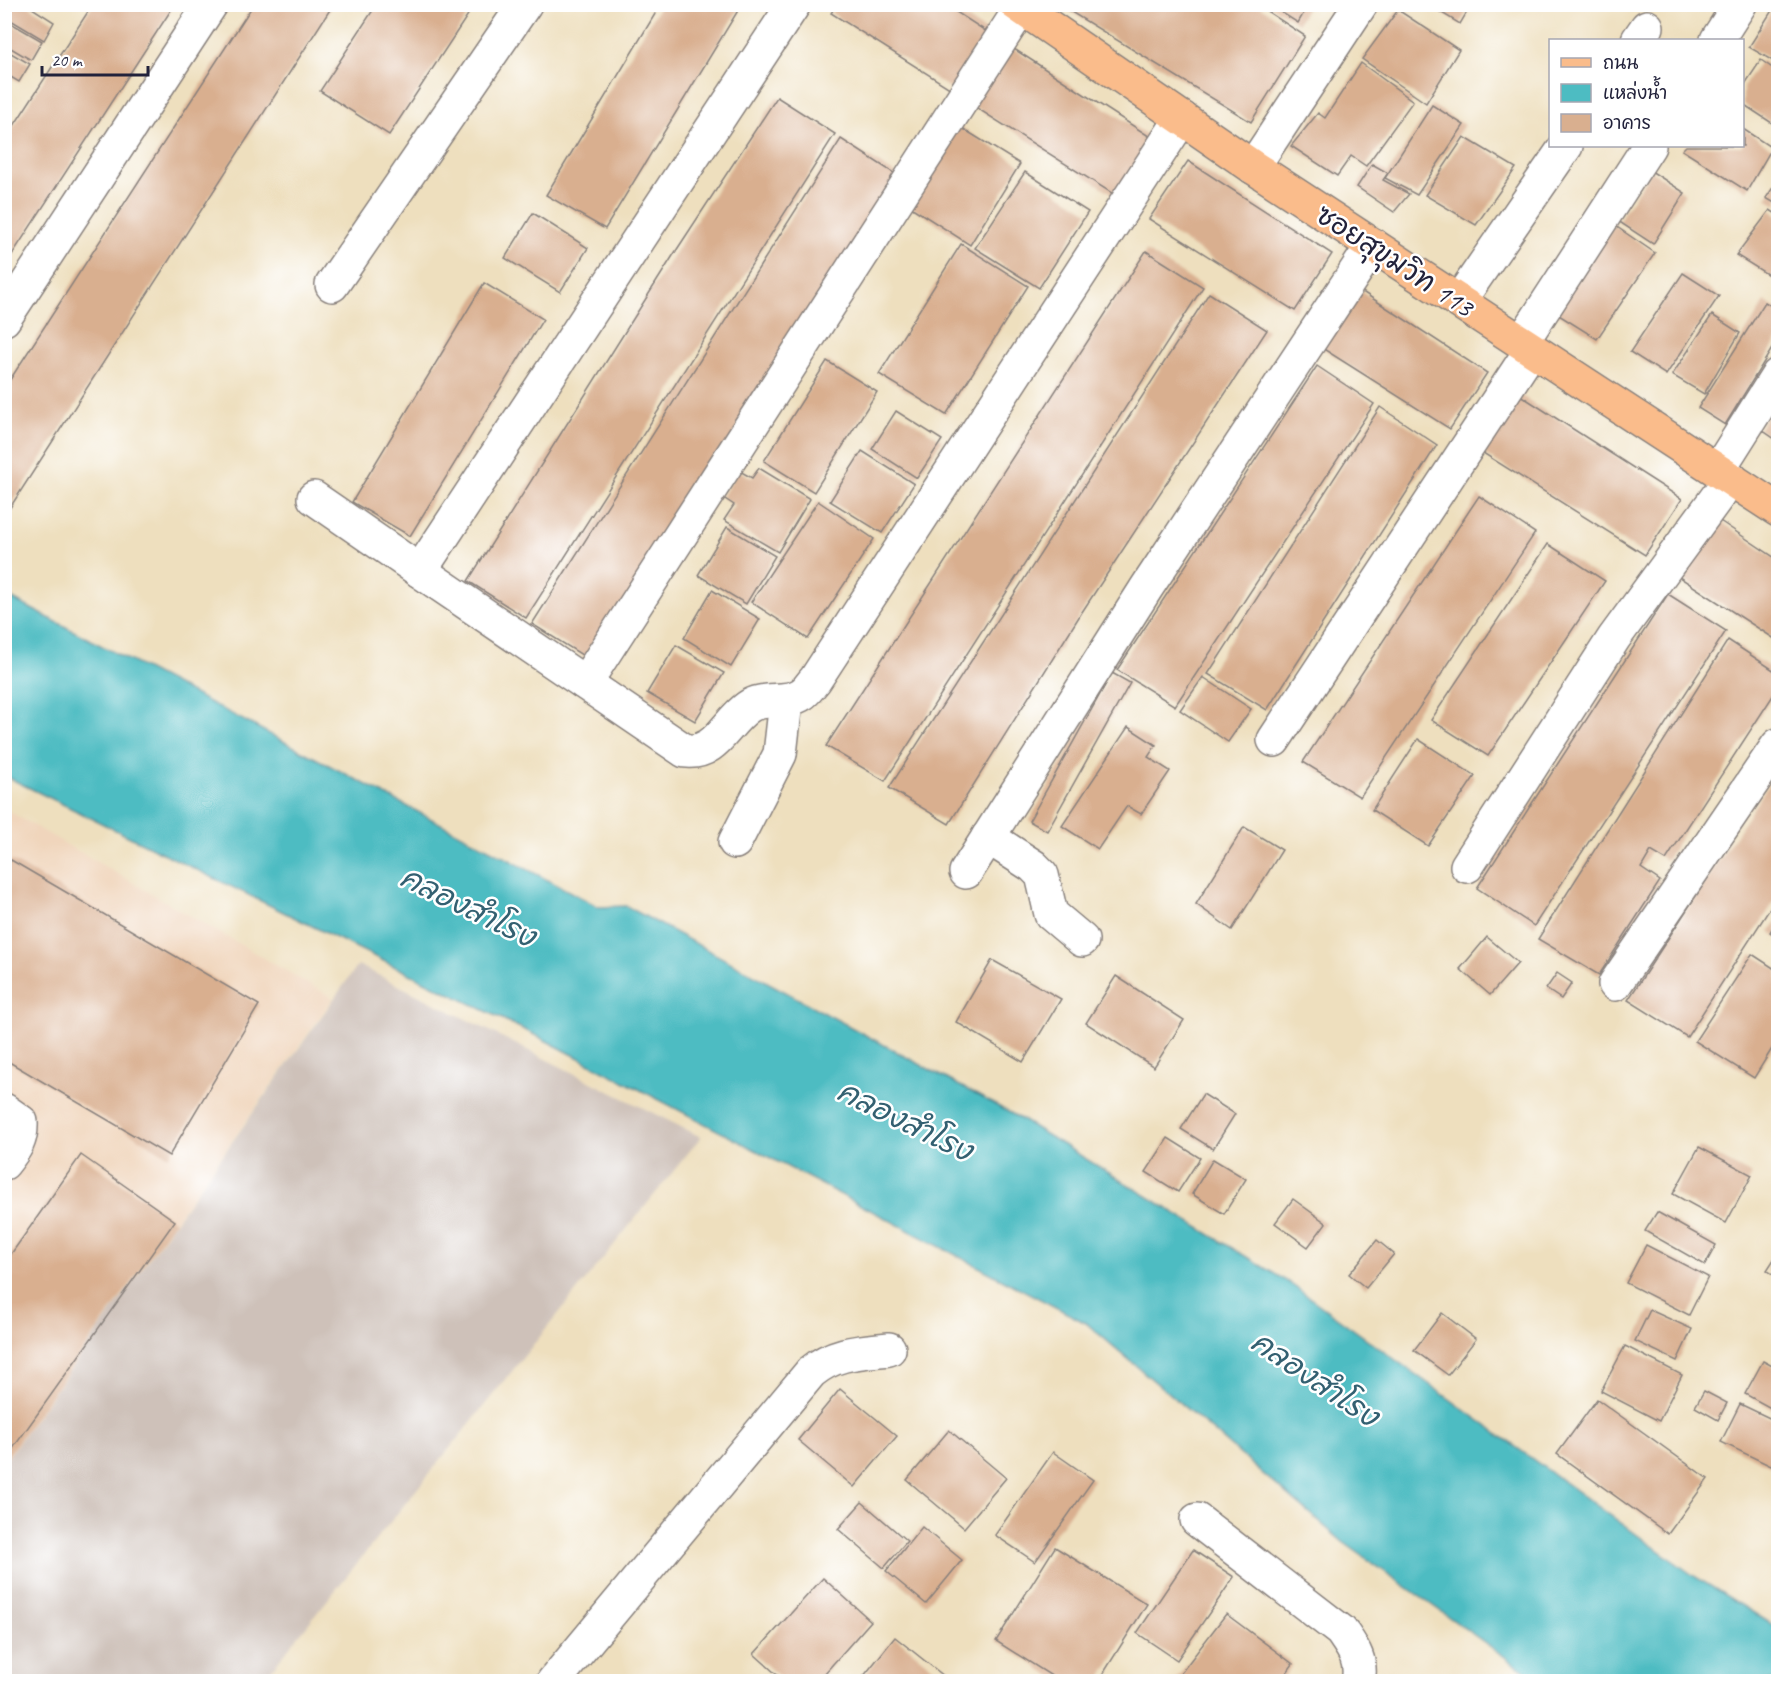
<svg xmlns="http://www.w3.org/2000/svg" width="1783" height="1686" font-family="Caveat,'Playpen Sans Thai',sans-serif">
<rect width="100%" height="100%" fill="#fff"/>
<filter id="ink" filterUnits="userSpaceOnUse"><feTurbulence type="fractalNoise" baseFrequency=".0167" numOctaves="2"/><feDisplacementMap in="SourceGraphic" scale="12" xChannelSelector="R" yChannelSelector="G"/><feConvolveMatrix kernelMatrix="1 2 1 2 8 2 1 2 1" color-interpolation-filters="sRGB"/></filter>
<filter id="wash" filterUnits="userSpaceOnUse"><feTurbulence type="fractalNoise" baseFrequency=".008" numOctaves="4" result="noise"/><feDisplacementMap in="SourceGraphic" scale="24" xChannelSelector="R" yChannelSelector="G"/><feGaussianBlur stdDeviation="1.35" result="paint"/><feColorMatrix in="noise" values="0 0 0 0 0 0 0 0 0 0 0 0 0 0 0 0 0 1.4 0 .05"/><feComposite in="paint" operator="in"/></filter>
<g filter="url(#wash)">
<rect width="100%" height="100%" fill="#eedfbe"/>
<polygon fill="#f0d5bc" points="5,809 333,998 5,1461"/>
<polygon fill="#cec1b9" points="358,965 701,1137 262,1681 5,1682 5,1461"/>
<polygon fill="#4dbcc2" stroke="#386f7e" stroke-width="1.5" points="5,595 599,907 626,906 1014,1115 1288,1282 1694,1576 1778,1628 1778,1681 1539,1681 1343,1542 1086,1323 541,1038 5,776"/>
<g id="blocks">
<g fill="#d9af8f">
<polygon points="4,4 26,4 54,22 44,40 4,16"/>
<polygon points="93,4 175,4 4,267 4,141"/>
<polygon points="377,4 475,4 389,135 320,91"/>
<polygon points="661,4 742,4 605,229 546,195"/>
<polygon points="837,4 944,4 995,37 959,94 831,13"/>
<polygon points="1058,4 1256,4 1305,36 1251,122"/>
<polygon points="1268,4 1309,4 1298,23"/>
<polygon points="1427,4 1466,4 1470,7 1460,24"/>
<polygon points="1776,4 1778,4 1778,64 1749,47"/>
<polygon points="253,5 333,5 4,517 4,389"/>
<polygon points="1398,10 1459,50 1426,103 1362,59"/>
<polygon points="4,19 42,41 31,60 4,44"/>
<polygon points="1011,47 1155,140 1118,197 972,105"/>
<polygon points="4,49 30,64 19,82 4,73"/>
<polygon points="1761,60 1778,72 1778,127 1743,104 1743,87"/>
<polygon points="1361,63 1413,101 1366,166 1351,156 1337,176 1291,146 1318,113 1325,118"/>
<polygon points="777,97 835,134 526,618 468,581 674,254"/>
<polygon points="1432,105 1464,125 1417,195 1385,178"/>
<polygon points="957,125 1020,164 970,245 906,204"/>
<polygon points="1743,129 1772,148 1747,191 1682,150 1686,146 1743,146"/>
<polygon points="1464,137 1516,168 1476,225 1425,195"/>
<polygon points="841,139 900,177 590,660 532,624"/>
<polygon points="1188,161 1332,254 1295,311 1149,219"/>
<polygon points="1372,164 1388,173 1383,180 1409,194 1394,212 1357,187"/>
<polygon points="1651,171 1685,193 1653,244 1618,221"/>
<polygon points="1025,172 1088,212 1039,288 975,248"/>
<polygon points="1778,180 1778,205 1766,198"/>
<polygon points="1770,210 1778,215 1778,281 1736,255"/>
<polygon points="533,213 588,248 560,292 505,258"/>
<polygon points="1614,225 1655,253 1597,339 1554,312"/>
<polygon points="961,244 1028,286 946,415 879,374"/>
<polygon points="1146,251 1203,287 885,781 826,746"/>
<polygon points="1683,273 1719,296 1666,375 1630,352"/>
<polygon points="484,283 543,319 410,536 352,502"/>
<polygon points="1361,291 1487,373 1450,429 1322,348"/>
<polygon points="1209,293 1267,330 1082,612 949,824 889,788"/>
<polygon points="1765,302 1778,310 1778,339 1725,425 1698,408"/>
<polygon points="1712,315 1740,333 1704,394 1672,375"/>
<polygon points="827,361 877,392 814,492 764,461"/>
<polygon points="1317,366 1374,404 1175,706 1117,670"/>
<polygon points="1520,395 1682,499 1645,555 1483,453"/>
<polygon points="1778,400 1778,441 1759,428"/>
<polygon points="1380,407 1437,445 1267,710 1208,674"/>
<polygon points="896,411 942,440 917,478 872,449"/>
<polygon points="862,451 914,484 882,533 830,501"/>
<polygon points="759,468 810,499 778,552 724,520 734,505 722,497 738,470 752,478"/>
<polygon points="1479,496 1535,533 1360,797 1303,762"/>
<polygon points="818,501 874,539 808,639 751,602"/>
<polygon points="1717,519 1778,560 1778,641 1679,577"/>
<polygon points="727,527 775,556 746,604 698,575"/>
<polygon points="1548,544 1605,581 1488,756 1431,720"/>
<polygon points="712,590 760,619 731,667 684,638"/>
<polygon points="1668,594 1726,631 1534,926 1477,888"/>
<polygon points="1728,640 1778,673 1778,688 1666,860 1651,851 1641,868 1660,881 1599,975 1538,939"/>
<polygon points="676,645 724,673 695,721 647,693"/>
<polygon points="1112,673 1130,683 1047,831 1029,821"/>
<polygon points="1203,677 1251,709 1228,742 1180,710"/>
<polygon points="1128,727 1156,745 1148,757 1170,771 1141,814 1127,806 1098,849 1062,826"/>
<polygon points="1418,739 1475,776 1428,846 1372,810"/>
<polygon points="1778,770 1778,896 1687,1037 1628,1000"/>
<polygon points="1244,827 1282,850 1232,930 1196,904"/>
<polygon points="11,860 259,1005 169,1156 4,1059 4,871"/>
<polygon points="1778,919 1778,938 1770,932"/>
<polygon points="1487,937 1518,963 1490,995 1460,969"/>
<polygon points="1752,954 1778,971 1778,1039 1754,1078 1695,1041"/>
<polygon points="992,960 1061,999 1023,1062 956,1022"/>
<polygon points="1557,973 1572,983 1561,999 1546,989"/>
<polygon points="1116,976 1184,1020 1154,1067 1086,1023"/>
<polygon points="1203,1094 1235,1114 1213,1149 1181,1129"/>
<polygon points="1168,1138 1200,1158 1178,1192 1146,1172"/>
<polygon points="1699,1147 1752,1175 1726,1223 1673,1194"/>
<polygon points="81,1155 175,1221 4,1461 4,1264"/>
<polygon points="1213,1159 1246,1179 1224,1214 1192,1194"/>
<polygon points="1293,1199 1326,1223 1308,1247 1275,1223"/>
<polygon points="1657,1212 1716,1245 1705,1265 1645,1231"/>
<polygon points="1377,1240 1394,1254 1366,1288 1349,1274"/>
<polygon points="1646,1245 1708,1277 1689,1315 1626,1283"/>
<polygon points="1778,1253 1778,1278 1767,1270"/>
<polygon points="1650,1310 1692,1329 1677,1361 1635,1341"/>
<polygon points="1442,1313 1476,1339 1448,1375 1414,1350"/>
<polygon points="1625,1346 1682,1375 1659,1421 1601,1391"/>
<polygon points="1763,1361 1778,1369 1778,1412 1745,1394"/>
<polygon points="840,1389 897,1436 854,1487 798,1440"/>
<polygon points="1704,1391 1727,1403 1718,1420 1695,1407"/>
<polygon points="1597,1399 1708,1479 1668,1534 1557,1454"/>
<polygon points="1740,1404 1778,1422 1778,1451 1771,1466 1721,1442"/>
<polygon points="949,1430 1006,1478 964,1528 907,1480"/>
<polygon points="1053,1452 1093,1480 1035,1562 995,1535"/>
<polygon points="862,1502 907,1541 884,1568 838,1529"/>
<polygon points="922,1527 962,1560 926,1604 886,1571"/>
<polygon points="1055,1547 1147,1604 1098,1682 1061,1682 996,1641"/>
<polygon points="1193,1550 1234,1577 1177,1660 1137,1633"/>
<polygon points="823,1578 871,1621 817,1682 785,1682 754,1654"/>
<polygon points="1226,1614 1293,1664 1280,1682 1174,1682"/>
<polygon points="895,1637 945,1677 942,1682 859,1682"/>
</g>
</g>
</g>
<g filter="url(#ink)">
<use href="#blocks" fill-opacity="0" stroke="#88807c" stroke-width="1.5"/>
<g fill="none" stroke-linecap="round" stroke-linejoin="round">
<g stroke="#88807c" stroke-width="36">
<g id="minor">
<polyline points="1638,40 1647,27"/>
<polyline points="1717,40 1740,4"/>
<polyline points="1253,167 1361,4"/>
<polyline points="332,285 525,4"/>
<polyline points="1459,301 1566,146"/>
<polyline points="4,319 211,4"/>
<polyline points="1522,342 1649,146"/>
<polyline points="1718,470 1778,375"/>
<polyline points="314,498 420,571 794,4"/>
<path d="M420,571L685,751C716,755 725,723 748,707C763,696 786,705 802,694C807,691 811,684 815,680L1182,118"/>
<polyline points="585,683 1021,8"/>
<polyline points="1274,740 1532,349"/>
<polyline points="988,837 1033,866 1042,875 1051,914 1082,940"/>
<polyline points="735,842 780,754 786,701"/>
<polyline points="1467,866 1614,638 1731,478"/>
<polyline points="966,872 1147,587 1373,245"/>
<polyline points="1615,984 1778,745"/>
<path d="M4,1110L21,1122C22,1140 15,1149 4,1163"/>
<path d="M1197,1520L1341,1631C1352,1647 1363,1660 1358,1682"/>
<path d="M553,1682L811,1372C835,1352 860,1352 889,1349"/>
</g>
</g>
<g stroke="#88807c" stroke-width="36">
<polyline id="major" points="1016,4 1253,167 1778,510"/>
</g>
<use href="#minor" stroke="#fff" stroke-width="33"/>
<use href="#major" stroke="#fabc8b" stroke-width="33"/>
</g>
</g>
<g text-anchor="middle" stroke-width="5" stroke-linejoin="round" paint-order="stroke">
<g font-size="28" fill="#22223b" stroke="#fff">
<text transform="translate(1395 260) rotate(33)" y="10">ซอยสุขุมวิท 113</text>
</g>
<g font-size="30" font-style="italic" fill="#336071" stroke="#fff">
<text transform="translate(468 907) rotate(26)" y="10">คลองสำโรง</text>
<text transform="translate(905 1121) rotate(26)" y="10">คลองสำโรง</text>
<text transform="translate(1315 1379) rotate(34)" y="10">คลองสำโรง</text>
</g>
</g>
<rect width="1783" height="1686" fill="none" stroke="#fff" stroke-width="24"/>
<rect x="1549" y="39" width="195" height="108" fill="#ffffff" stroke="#a7a7b1" stroke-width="1.5"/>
<rect x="1561" y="58" width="30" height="9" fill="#fabc8b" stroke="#a7a7b1" stroke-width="1.5"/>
<text x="1603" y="69" font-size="18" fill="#22223b">ถนน</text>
<rect x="1561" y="84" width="30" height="18" fill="#4dbcc2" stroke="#a7a7b1" stroke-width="1.5"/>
<text x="1603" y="99" font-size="18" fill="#22223b">แหล่งน้ำ</text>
<rect x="1561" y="114" width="30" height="18" fill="#d9af8f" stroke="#a7a7b1" stroke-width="1.5"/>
<text x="1603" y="129" font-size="18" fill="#22223b">อาคาร</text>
<path d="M42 66v9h106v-9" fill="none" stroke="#22223b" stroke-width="3"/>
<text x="51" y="66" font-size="18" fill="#22223b" stroke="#ffffff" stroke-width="4.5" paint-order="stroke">20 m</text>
</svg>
